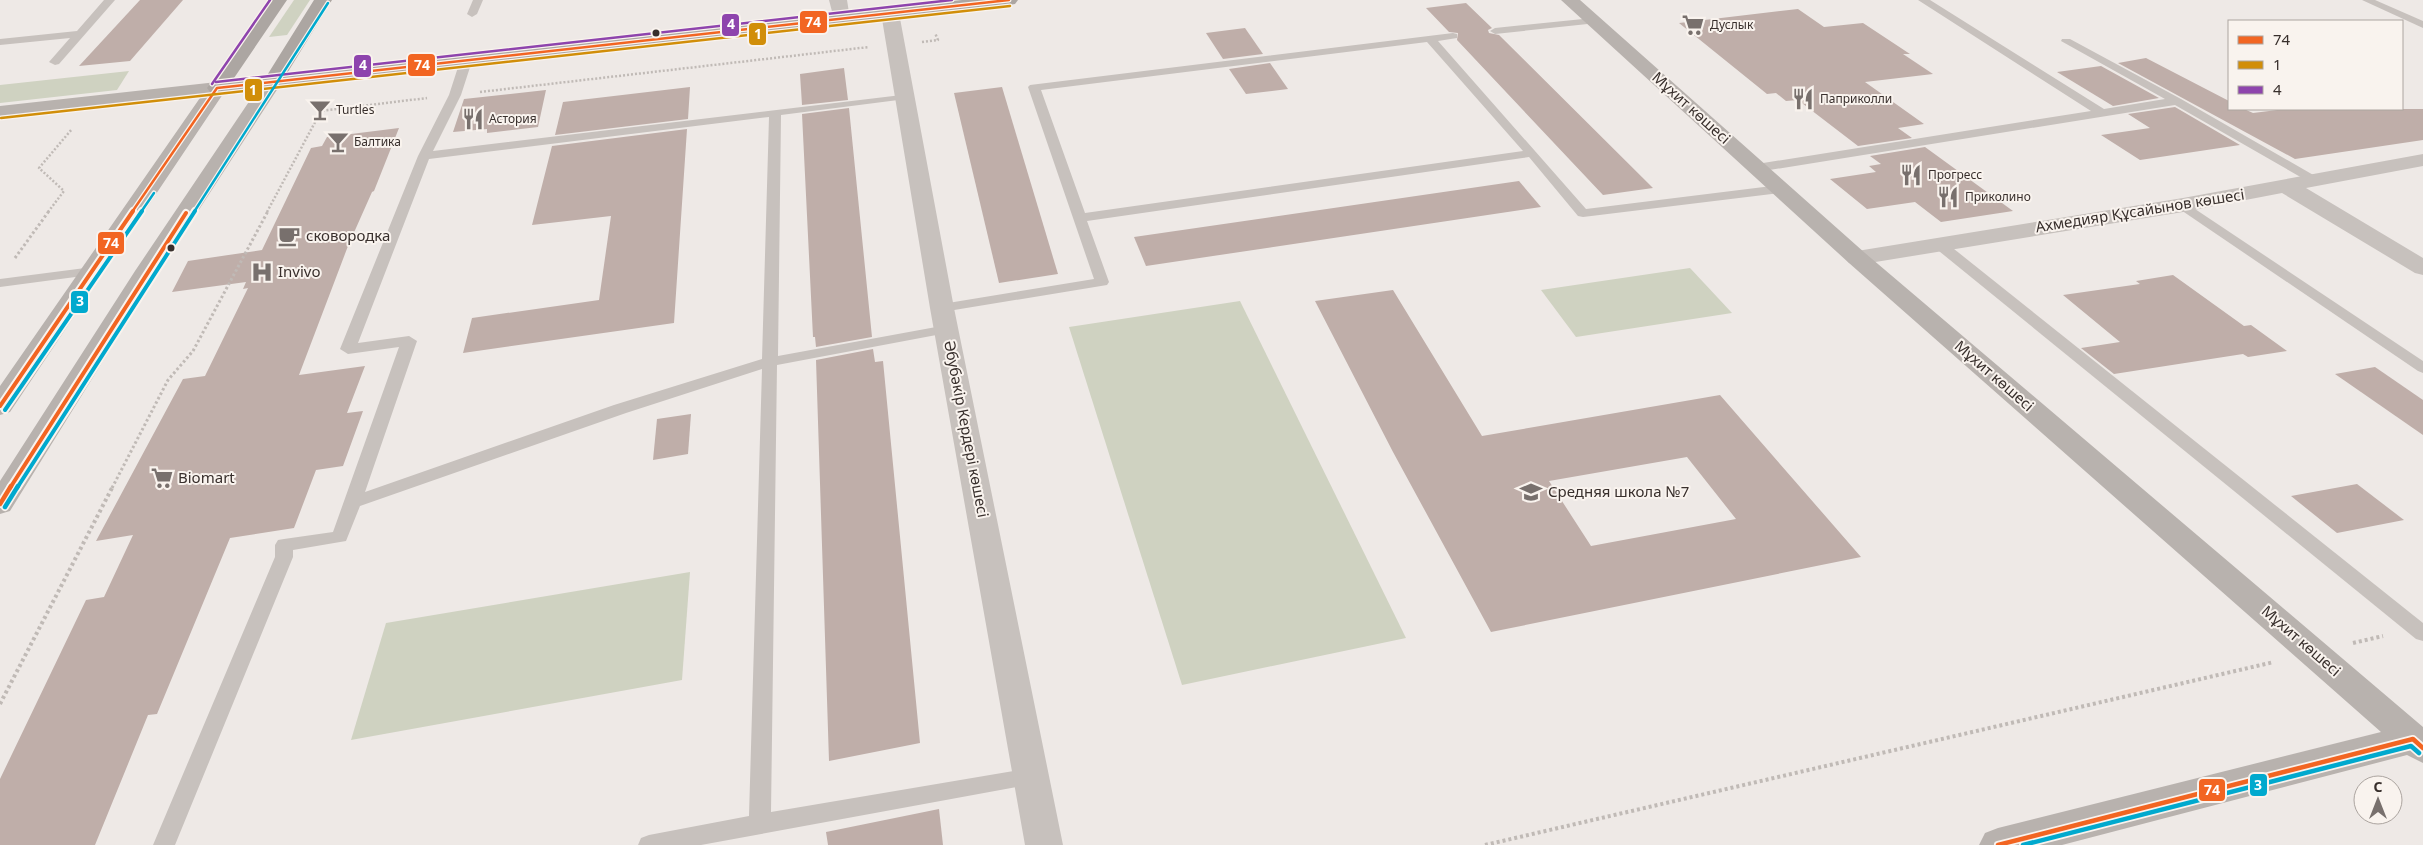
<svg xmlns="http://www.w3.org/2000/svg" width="2423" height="845" font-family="'Noto Sans',sans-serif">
<rect width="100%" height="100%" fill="#eee9e6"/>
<g fill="#cfd2c1">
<polygon points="294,0 310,0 287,35 269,37"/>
<polygon points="129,71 117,90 0,103 0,85"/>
<polygon points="1690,268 1732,313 1576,337 1541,290"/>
<polygon points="1240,301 1406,638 1182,685 1069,327"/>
<polygon points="690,572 682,680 351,740 386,623"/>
</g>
<g fill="#bfaea9" fill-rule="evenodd">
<polygon points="140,0 183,0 130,61 79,66"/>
<polygon points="1466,3 1492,28 1488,30 1489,33 1499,35 1653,188 1603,195 1457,40 1458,33 1449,32 1426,8"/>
<polygon points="1798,9 1824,27 1863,23 1910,54 1903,54 1933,74 1865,82 1924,124 1898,128 1912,138 1858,146 1798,100 1786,101 1776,93 1767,94 1679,23"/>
<polygon points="1245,28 1263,54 1223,59 1206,33"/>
<polygon points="2146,58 2229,101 2229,109 2244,109 2253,113 2285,109 2423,109 2423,140 2295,159 2118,63"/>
<polygon points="1270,63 1288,89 1246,94 1229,69"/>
<polygon points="2101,66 2159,98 2113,106 2057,72"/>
<polygon points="844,68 848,100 802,105 800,74"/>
<polygon points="690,87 688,119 555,135 563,102"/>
<polygon points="1002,87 1058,274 999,283 954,93"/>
<polygon points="546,90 538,127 487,133 487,129 453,132 464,99"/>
<polygon points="2175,107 2240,145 2140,160 2101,135 2150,128 2128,114"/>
<polygon points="849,108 872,337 816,347 815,337 813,337 802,114"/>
<polygon points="399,128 374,191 372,192 348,246 299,375 365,366 347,413 363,411 343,466 316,470 294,528 230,538 157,714 148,715 95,845 0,845 0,779 86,600 104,597 133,535 96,541 183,379 205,376 248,288 243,289 246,282 172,292 188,261 262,250 311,148 322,146 327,137"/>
<polygon points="687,129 674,323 463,353 472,318 599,300 611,216 532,225 552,146"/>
<polygon points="1925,147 2013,211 1941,222 1915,202 1867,209 1830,179 1876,172 1869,166 1881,164 1870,156"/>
<polygon points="1519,181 1541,207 1146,266 1134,237"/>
<polygon points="2173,275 2244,326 2251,325 2287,351 2248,357 2243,354 2114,374 2081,348 2120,342 2063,295 2140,284 2136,281"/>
<path d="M1393,290L1482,436L1720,395L1861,557L1491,632L1393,452L1315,301ZM1687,457L1736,519L1591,546L1549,481Z"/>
<polygon points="873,349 875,362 883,361 920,743 829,761 816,360"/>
<polygon points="2375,367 2423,400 2423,435 2335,374"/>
<polygon points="691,414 688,454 653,460 657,419"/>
<polygon points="2357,484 2404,520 2337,533 2291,496"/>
<polygon points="939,809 943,845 828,845 826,832"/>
</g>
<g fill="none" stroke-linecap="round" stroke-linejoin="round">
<g stroke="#c0bab6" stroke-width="2.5" stroke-dasharray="2 2" stroke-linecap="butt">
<polyline points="922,42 938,40 935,33"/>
<polyline points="480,92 869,47"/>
<polyline points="48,212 64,191 39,168 72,129"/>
<polyline points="267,212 321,111 427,98"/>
</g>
<g stroke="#c0bab6" stroke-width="3" stroke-dasharray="2.5 2.5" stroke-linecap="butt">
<polyline points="15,258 49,211"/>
<polyline points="112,488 168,380 193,351 268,211"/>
</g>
<g stroke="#c0bab6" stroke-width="4" stroke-dasharray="3 3" stroke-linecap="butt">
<polyline points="2353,643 2383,636"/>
<polyline points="0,704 113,486"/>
<polyline points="1485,845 2274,662"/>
</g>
<g fill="#c7c1bd" fill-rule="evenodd">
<polygon points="104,0 115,0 59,64 55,65 49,62 70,38 0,45 0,39 77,31"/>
<polygon points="473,0 483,0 477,14 472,17 467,14"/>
<polygon points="1918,0 1930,0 2104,109 2165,99 2061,41 2062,39 2070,39 2181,99 2322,180 2321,183 2311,183 2175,105 1757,172 1753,171 1751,168 1757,164 2091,111"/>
<polygon points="2362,0 2375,0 2423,21 2423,28"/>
<polygon points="1593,18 1597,19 1597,23 1495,34 1490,31 1495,28"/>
<path d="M1453,33L1457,34V38L1438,41L1586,209L1780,185L1786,189L1780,193L1583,217L1578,216L1529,157L1087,221L1109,282L1107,285L942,312L935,308L942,304L1094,279L1028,87L1030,85ZM1427,42L1523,151L1085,213L1041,90Z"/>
<path d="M466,58L472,61L461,95L433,151L910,94L912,96L906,99L781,115L778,356L947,325L954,329L947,333L777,365L771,812L1031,768L1039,771L1042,777L1039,783L701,845H638L641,838L649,835L749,816L762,369L626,413L360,506L346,541L293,550V557L175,845H153L275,557V545L278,540L284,539L333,532L399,347L348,354L340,349L418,156L449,95L460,61ZM769,117L762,359L614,405L365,492L417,341L409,336L358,343L429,159Z"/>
<polygon points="2183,201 2423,361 2423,373 2418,371 2178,208 2176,205 2178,202"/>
<polygon points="1939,240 1944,241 2423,623 2423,641 2416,639 1934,247 1932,244"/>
<polygon points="93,267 100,271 98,274 0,287 0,279"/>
</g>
<g fill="#c7c1bd" fill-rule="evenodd">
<polygon points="829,0 847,0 850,19 847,23 835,23"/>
<polygon points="890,8 896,9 899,13 954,308 1063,845 1025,845 930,308 881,13 884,9"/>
<polygon points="2423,154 2423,166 2306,188 2423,258 2423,275 2415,273 2282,193 2183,212 1857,265 1849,263 1845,258 1849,253 1857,251 2183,198"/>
</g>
<g fill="#b8b2ae" fill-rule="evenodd">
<polygon points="1561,0 1580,0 1865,253 2423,727 2423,763 2407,755 2062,845 1979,845 1985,833 1998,828 2381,732 1849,263"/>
<polygon points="272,76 279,78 282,82 159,271 10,511 0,514 0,481 135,271 265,78"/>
<polygon points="217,82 224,84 227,88 10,412 0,415 0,386 202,95 0,118 0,106"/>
</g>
<polygon fill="#aca6a2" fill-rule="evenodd" points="269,0 287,0 232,81 266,77 314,0 332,0 286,75 962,0 1018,0 1015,4 1009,5 217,94 210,92 207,88"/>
<g stroke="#f9f3ee" stroke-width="5">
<polyline id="bus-1-far2" points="132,212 217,88 1009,0"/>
</g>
<g stroke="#f9f3ee" stroke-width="8">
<g id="bus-1-far1">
<polyline points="0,406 133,211"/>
<polyline points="10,488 186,213"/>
</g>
</g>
<g stroke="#f9f3ee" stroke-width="8">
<g id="bus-1">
<polyline points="0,504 11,486"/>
<polyline points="1998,845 2413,739 2423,748"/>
</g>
</g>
<g stroke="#f9f3ee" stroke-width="5">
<polyline id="bus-2" points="1,118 1010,6"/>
</g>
<g stroke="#f9f3ee" stroke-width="5">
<g id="bus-3">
<polyline points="216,82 952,0"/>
<polyline points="212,84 270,0"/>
</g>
</g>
<g stroke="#f9f3ee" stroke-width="5">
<g id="bus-4-far2">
<polyline points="141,212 154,193"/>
<polyline points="194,212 328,3"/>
</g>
</g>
<g stroke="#f9f3ee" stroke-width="8">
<g id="bus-4-far1">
<polyline points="5,410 142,211"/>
<polyline points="17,488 195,211"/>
</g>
</g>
<g stroke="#f9f3ee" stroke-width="8">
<g id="bus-4">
<polyline points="5,507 18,486"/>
<polyline points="2023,845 2411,746 2419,753"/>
</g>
</g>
<use href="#bus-1-far2" stroke="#f26522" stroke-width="2.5"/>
<use href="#bus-1-far1" stroke="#f26522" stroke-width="4"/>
<use href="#bus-1" stroke="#f26522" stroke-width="4.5"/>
<use href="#bus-2" stroke="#d18e09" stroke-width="2.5"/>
<use href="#bus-3" stroke="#8e44ad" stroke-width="2.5"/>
<use href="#bus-4-far2" stroke="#00a9ce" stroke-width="2.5"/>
<use href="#bus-4-far1" stroke="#00a9ce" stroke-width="4"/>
<use href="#bus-4" stroke="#00a9ce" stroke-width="4.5"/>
</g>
<defs>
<g id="supermarket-bare" transform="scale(1.725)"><path d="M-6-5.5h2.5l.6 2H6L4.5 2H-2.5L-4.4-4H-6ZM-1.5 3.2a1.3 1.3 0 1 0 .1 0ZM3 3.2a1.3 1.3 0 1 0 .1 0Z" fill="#78706d" stroke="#f9f3ee" stroke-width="2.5" paint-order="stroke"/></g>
<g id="restaurant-bare" transform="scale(1.725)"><path d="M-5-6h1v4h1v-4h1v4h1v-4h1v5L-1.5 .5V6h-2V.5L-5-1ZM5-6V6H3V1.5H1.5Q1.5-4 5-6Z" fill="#78706d" stroke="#f9f3ee" stroke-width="2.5" paint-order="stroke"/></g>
<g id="bar-bare" transform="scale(1.725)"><path d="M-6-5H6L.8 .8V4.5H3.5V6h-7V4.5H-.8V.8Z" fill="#78706d" stroke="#f9f3ee" stroke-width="2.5" paint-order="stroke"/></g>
<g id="cafe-bare" transform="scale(1.725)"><path d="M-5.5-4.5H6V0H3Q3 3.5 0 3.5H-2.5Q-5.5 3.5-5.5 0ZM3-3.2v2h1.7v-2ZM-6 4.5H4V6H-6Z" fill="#78706d" stroke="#f9f3ee" stroke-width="2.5" paint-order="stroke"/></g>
<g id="hospital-bare" transform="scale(1.725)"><path d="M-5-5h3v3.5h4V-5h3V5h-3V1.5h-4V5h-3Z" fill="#78706d" stroke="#f9f3ee" stroke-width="2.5" paint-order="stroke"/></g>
<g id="school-bare" transform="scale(1.725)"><path d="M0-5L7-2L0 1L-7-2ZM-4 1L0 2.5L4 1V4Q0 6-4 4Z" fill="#78706d" stroke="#f9f3ee" stroke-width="2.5" paint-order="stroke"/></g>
</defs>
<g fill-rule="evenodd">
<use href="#supermarket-bare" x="1693" y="25"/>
<use href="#restaurant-bare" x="1803" y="99"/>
<use href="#bar-bare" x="320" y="110"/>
<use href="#restaurant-bare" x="473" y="119"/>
<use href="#bar-bare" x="338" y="142"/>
<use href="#restaurant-bare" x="1911" y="175"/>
<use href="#restaurant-bare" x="1948" y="197"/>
<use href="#cafe-bare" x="289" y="236"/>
<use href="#hospital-bare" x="262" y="272"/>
<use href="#supermarket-bare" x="162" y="478"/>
<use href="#school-bare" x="1531" y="492"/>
</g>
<g fill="#382f2c" stroke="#f9f3ee" stroke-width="2">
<circle cx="656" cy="33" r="4.5"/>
<circle cx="171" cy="248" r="4.5"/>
</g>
<g text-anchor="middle" stroke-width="4" stroke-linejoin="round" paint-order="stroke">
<g font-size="12" fill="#382f2c" stroke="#f9f3ee" text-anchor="start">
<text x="1710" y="29">Дуслык</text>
<text x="1820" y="103">Паприколли</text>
<text x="336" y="114">Turtles</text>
<text x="489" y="123">Астория</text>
<text x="354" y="146">Балтика</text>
<text x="1928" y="179">Прогресс</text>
<text x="1965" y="201">Приколино</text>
</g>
<g font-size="15" fill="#382f2c" stroke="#f9f3ee">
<text transform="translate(1691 108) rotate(42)" y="5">Мұхит көшесі</text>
<text transform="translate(2140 211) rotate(-9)" y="5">Ахмедияр Құсайынов көшесі</text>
<text transform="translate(1994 376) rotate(41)" y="5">Мұхит көшесі</text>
<text transform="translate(966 429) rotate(79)" y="5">Әбубәкір Кердері көшесі</text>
<text transform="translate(2301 641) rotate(41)" y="5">Мұхит көшесі</text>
</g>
<g font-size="15" fill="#382f2c" stroke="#f9f3ee" text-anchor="start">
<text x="306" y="241">сковородка</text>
<text x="278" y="277">Invivo</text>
<text x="178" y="483">Biomart</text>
<text x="1548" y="497">Средняя школа №7</text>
</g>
</g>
<g stroke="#f9f3ee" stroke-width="2">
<rect x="799" y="10" width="29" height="24" rx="5" fill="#f26522"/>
<rect x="721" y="13" width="19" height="24" rx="5" fill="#8e44ad"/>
<rect x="748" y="22" width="19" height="24" rx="5" fill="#d18e09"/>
<rect x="407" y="53" width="29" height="24" rx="5" fill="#f26522"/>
<rect x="353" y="54" width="19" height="24" rx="5" fill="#8e44ad"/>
<rect x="244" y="78" width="19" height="24" rx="5" fill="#d18e09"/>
<rect x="97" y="231" width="28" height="24" rx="5" fill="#f26522"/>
<rect x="70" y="290" width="19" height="24" rx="5" fill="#00a9ce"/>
<rect x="2249" y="773" width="19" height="24" rx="5" fill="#00a9ce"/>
<rect x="2198" y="778" width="28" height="24" rx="5" fill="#f26522"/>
</g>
<g font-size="14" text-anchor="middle" font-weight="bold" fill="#fff">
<text x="813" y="27">74</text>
<text x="731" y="29">4</text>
<text x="758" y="39">1</text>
<text x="422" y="70">74</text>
<text x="363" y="70">4</text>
<text x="253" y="95">1</text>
<text x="111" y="248">74</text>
<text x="80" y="306">3</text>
<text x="2258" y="790">3</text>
<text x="2212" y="795">74</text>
</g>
<rect x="2228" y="20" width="175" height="90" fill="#f9f3ee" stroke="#aca5a0"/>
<rect x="2238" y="36" width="25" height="8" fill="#f26522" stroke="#aca5a0"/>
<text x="2273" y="45" font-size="15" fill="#382f2c">74</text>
<rect x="2238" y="61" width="25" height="8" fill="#d18e09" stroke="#aca5a0"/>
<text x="2273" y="70" font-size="15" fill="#382f2c">1</text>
<rect x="2238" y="86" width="25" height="8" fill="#8e44ad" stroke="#aca5a0"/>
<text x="2273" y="95" font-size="15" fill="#382f2c">4</text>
<g transform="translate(2378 800)"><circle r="24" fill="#f9f3ee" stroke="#aca5a0"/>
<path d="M0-4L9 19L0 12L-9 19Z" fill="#78706d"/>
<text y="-8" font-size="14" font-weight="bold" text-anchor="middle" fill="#382f2c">С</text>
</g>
</svg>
